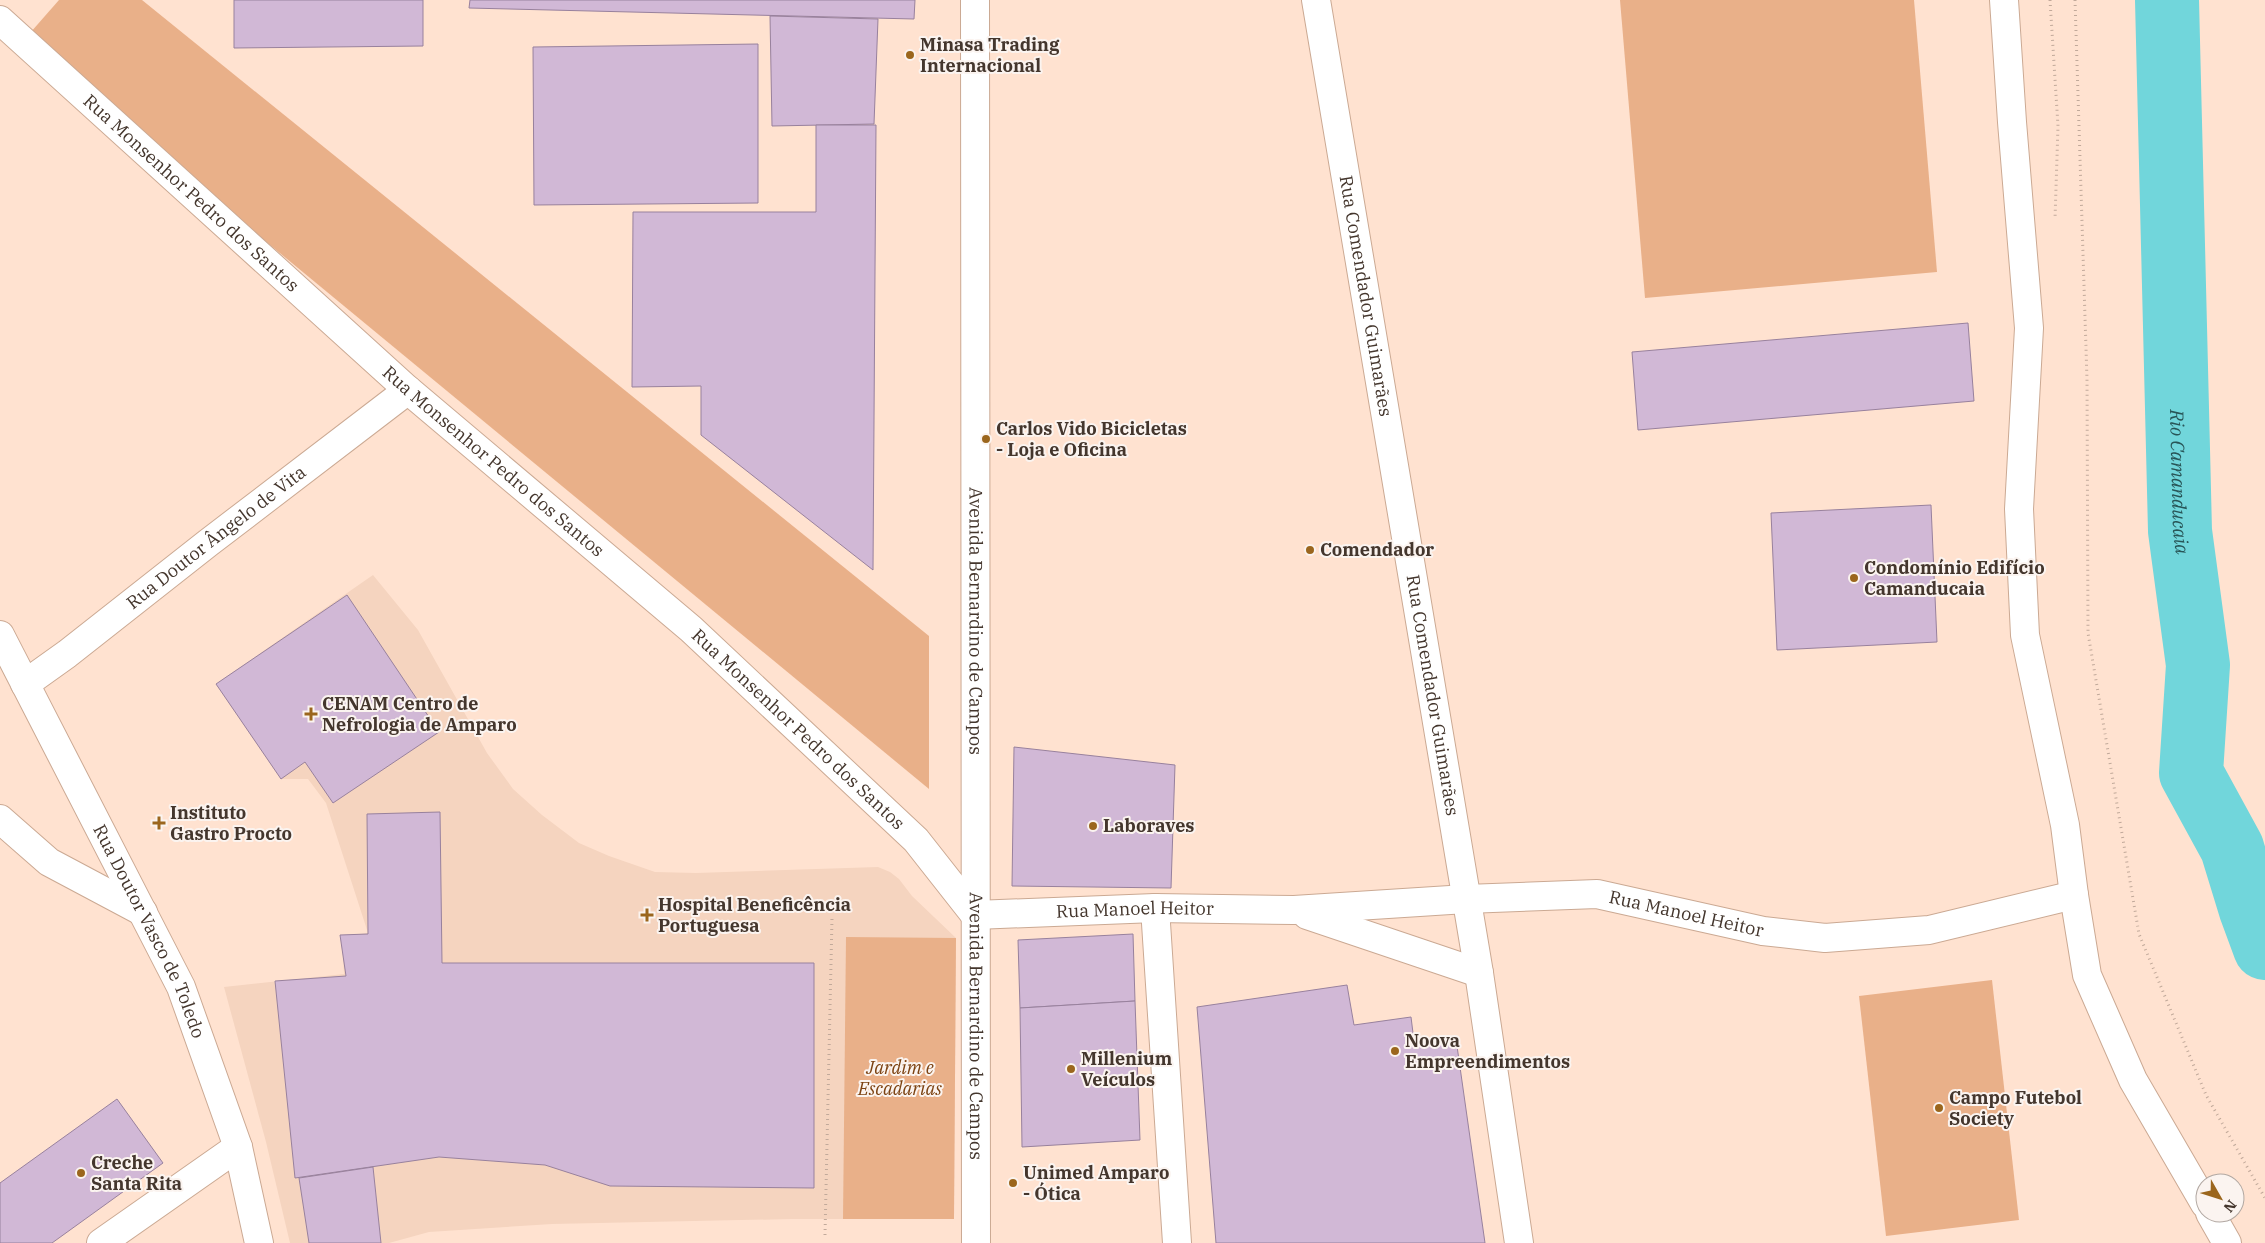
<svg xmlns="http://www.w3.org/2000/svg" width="2265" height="1243" font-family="'IBM Plex Serif',serif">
<rect width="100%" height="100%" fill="#ffe2d0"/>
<polygon fill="#f5d4bf" points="373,575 418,630 487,753 513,789 542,815 579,843 609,856 655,872 696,873 878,867 890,872 899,879 912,896 956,938 954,1219 792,1219 552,1224 429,1232 389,1243 290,1243 266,1142 224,987 344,974 342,936 368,933 326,803 308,779 281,779 216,684"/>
<g fill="#e9b089">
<polygon points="59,0 142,0 929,636 929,789 23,41"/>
<polygon points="1620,0 1914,0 1937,272 1645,298"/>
<polygon points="846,937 956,938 954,1219 843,1219"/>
<polygon points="1992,980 2019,1220 1886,1236 1859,996"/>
</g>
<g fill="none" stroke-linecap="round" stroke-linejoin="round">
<path stroke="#71d6db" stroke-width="64" id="s1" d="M2167,0L2180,531L2198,665L2191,773L2232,848L2251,910L2265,948"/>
</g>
<g fill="#d1b8d6" stroke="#98819d">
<polygon points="234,0 423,0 423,46 234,48"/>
<polygon points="470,0 915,0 914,19 469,8"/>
<polygon points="770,16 878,19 874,124 772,126"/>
<polygon points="758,44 758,203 534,205 533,47"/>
<polygon points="816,125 876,125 873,570 701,435 701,386 632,387 633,212 816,212"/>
<polygon points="1968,323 1974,401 1638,430 1632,352"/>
<polygon points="1931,505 1937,642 1777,650 1771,513"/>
<polygon points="347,595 439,732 333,803 305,762 281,779 216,684"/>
<polygon points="1014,747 1175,765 1171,888 1012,886"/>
<polygon points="440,812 442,963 814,963 814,1188 610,1186 545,1165 439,1157 295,1178 275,981 346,976 340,935 368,934 367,814"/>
<polygon points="1133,934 1135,1001 1020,1008 1018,940"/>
<polygon points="1347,985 1354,1025 1411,1017 1414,1041 1456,1039 1485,1243 1216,1243 1197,1007"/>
<polygon points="1135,1001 1140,1140 1022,1147 1020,1008"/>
<polygon points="117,1099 163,1163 52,1243 0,1243 0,1183"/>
<polygon points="373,1167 381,1243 309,1243 299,1178"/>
</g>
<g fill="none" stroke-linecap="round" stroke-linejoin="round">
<g stroke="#cba993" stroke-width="30">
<g id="minor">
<path id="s2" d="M975,0L976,1243"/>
<path id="s3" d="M1316,0L1479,973L1519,1243"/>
<polyline points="2004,0 2012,122 2029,328 2019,509 2025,635 2065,825 2074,895 2087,975 2133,1080 2205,1204"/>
<path id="s4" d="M0,20L408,390L691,629L916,840L975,915"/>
<path id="s5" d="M0,635L181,987L238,1147L259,1243"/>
<path id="s6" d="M25,684L67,654L208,543L408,390"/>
<polyline points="0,819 49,862 143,912"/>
<polyline points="1155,908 1177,1243"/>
<path id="s7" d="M975,915L1155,908L1294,910L1466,899L1597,894L1763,931L1825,938L1929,930L2074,895"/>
<polyline points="1307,915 1479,973"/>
<polyline points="2210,1213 2227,1243"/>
<polyline points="101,1243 238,1147"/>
</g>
</g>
<g stroke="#c1a99a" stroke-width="3" stroke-dasharray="1 4" stroke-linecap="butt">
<polyline points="2050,0 2058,126 2055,219"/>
<polyline points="2075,0 2087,380 2088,633 2139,934 2206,1095 2265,1198"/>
<polyline points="825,1235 832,918"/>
</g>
<use href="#minor" stroke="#fff" stroke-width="28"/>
</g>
<g fill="#9b661d" stroke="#fbf4f0" stroke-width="2">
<circle cx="910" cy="55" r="5"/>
<circle cx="986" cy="439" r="5"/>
<circle cx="1310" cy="550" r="5"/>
<circle cx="1854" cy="578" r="5"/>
<path d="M308.5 706.5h5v5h5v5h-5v5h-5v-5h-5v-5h5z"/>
<path d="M156.5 815.5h5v5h5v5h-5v5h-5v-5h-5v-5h5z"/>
<circle cx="1093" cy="826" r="5"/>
<path d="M644.5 907.5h5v5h5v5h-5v5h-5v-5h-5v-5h5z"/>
<circle cx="1395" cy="1051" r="5"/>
<circle cx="1071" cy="1069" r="5"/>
<circle cx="1939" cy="1108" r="5"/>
<circle cx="81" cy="1173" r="5"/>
<circle cx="1013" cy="1183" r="5"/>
</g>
<g text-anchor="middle" stroke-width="4" stroke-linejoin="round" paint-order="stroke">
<g font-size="18" font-weight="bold" fill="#44362d" stroke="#fbf4f0" text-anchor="start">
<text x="920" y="51">Minasa Trading<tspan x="920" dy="21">Internacional</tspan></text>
<text x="996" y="435">Carlos Vido Bicicletas<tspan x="996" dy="21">- Loja e Oficina</tspan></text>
<text x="1320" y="556">Comendador</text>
<text x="1864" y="574">Condomínio Edifício<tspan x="1864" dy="21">Camanducaia</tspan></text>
<text x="322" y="710">CENAM Centro de<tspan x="322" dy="21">Nefrologia de Amparo</tspan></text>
<text x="170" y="819">Instituto<tspan x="170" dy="21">Gastro Procto</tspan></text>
<text x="1103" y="832">Laboraves</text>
<text x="658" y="911">Hospital Beneficência<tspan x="658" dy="21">Portuguesa</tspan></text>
<text x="1405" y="1047">Noova<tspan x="1405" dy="21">Empreendimentos</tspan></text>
<text x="1081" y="1065">Millenium<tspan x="1081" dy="21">Veículos</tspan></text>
<text x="1949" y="1104">Campo Futebol<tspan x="1949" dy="21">Society</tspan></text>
<text x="91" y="1169">Creche<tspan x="91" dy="21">Santa Rita</tspan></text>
<text x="1023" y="1179">Unimed Amparo<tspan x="1023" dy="21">- Ótica</tspan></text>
</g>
<g font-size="18" fill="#44362d" stroke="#fbf4f0">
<text dy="6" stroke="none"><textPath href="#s4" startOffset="258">Rua Monsenhor Pedro dos Santos</textPath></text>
<text dy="6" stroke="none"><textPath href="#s3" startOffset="300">Rua Comendador Guimarães</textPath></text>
<text dy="6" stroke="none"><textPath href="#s4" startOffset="662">Rua Monsenhor Pedro dos Santos</textPath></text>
<text dy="6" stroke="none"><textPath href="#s6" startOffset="241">Rua Doutor Ângelo de Vita</textPath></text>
<text dy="6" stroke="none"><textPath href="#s2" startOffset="621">Avenida Bernardino de Campos</textPath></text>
<text dy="6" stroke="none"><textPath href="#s3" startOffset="705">Rua Comendador Guimarães</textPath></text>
<text dy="6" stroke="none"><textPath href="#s4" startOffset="1068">Rua Monsenhor Pedro dos Santos</textPath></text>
<text dy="6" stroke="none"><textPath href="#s7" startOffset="160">Rua Manoel Heitor</textPath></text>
<text dy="6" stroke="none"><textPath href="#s7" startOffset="714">Rua Manoel Heitor</textPath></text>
<text dy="6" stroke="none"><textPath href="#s5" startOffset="332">Rua Doutor Vasco de Toledo</textPath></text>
<text dy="6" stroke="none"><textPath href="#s2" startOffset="1026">Avenida Bernardino de Campos</textPath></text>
</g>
<g font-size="18" font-style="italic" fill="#7c4211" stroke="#fbf4f0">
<text x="900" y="1074">Jardim e<tspan x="900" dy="21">Escadarias</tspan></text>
</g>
<g font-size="19" font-style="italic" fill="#285557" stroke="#fbf4f0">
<text dy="7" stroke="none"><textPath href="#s1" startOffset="482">Rio Camanducaia</textPath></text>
</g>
</g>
<g transform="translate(2220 1198) rotate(129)"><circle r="24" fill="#fbf4f0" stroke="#b2a8a2"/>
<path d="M0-4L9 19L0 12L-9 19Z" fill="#9b661d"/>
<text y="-8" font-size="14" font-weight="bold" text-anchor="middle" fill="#44362d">N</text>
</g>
</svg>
